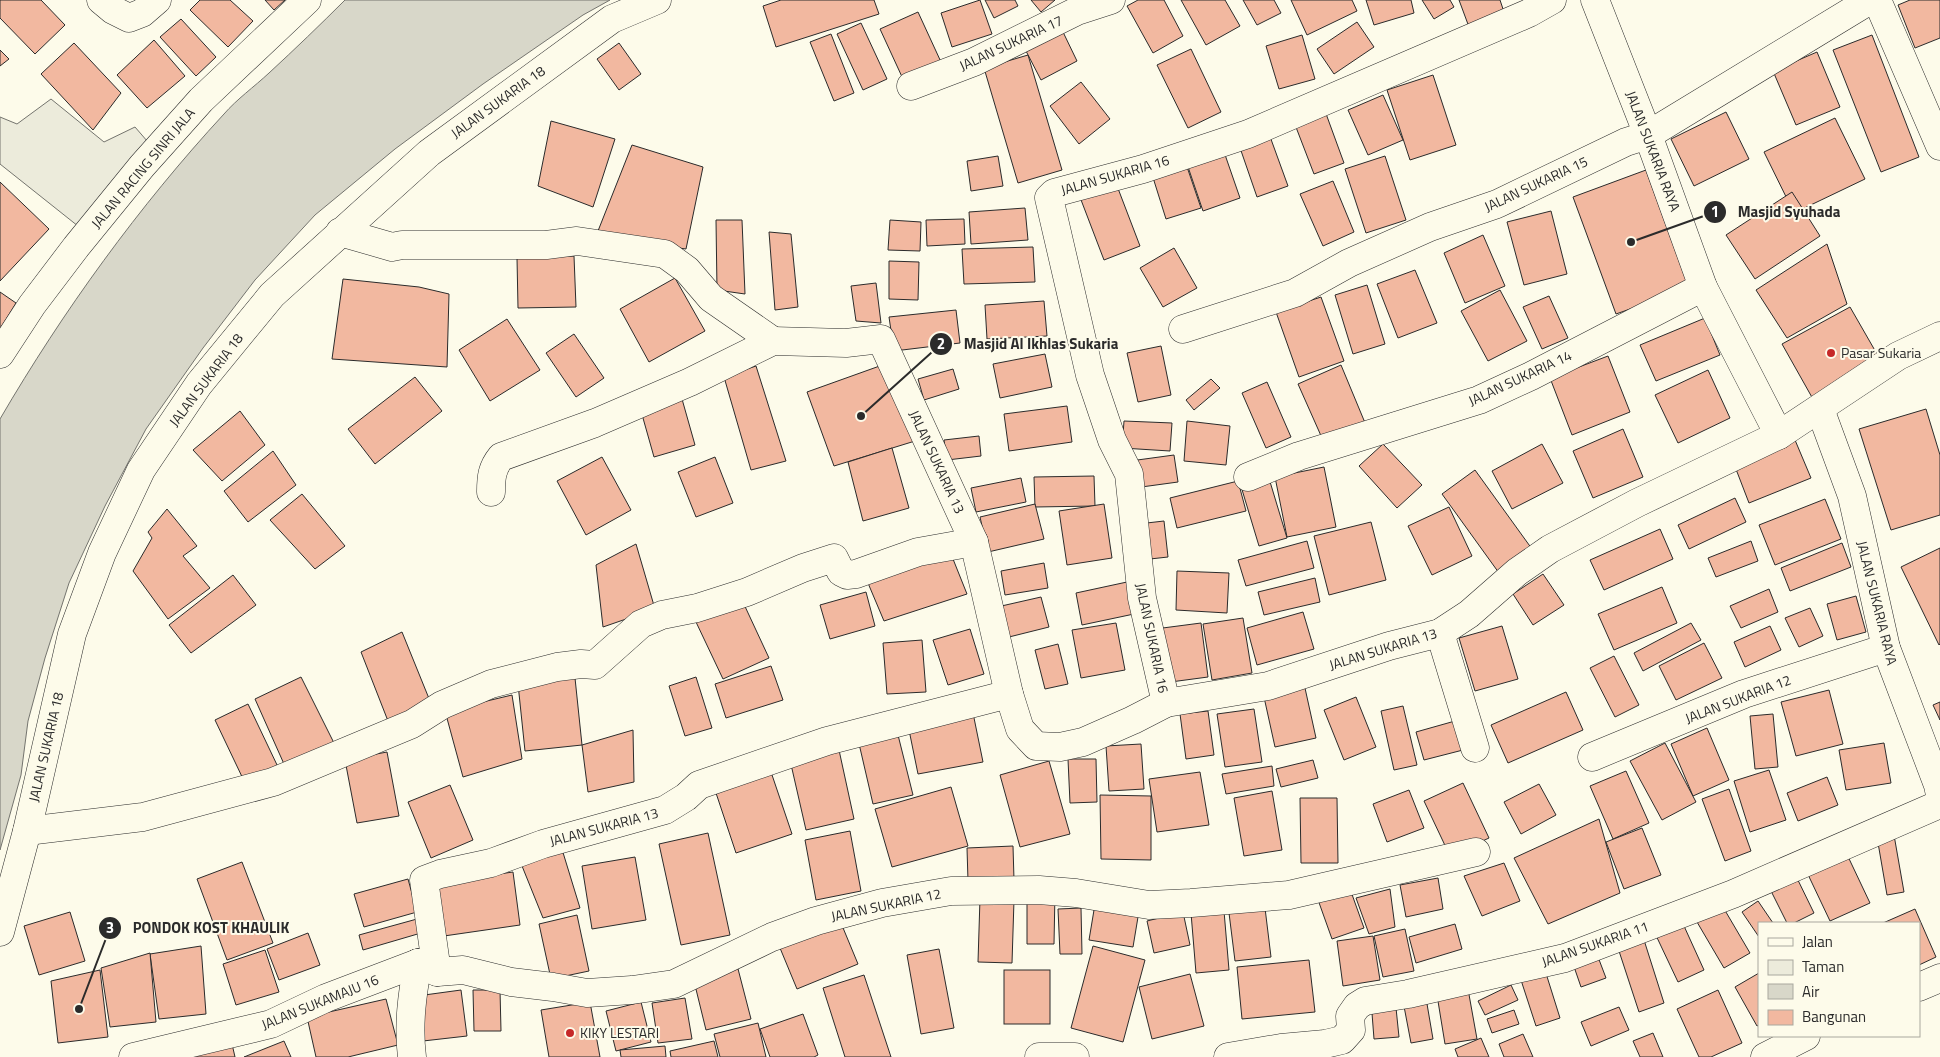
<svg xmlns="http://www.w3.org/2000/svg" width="1940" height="1057" font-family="'Titillium Web',sans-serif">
<rect width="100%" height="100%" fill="#fdfbea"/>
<polygon fill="#ecebdb" stroke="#74746e" points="51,99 104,142 135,127 154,149 88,234 0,164 0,117 17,124"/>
<path fill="#d8d7c9" stroke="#74746e" d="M345,0H610L583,15L483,84L395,149L315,215L255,280L203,348L146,429L105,506L69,583L45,658L28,721L21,775L0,850V419C63,311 139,206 224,114C237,99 254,87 269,73C295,49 320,25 345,0Z"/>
<g fill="#f2b8a0" stroke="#2b2b2b">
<polygon points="0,0 41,0 65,25 35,54 0,18"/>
<polygon points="200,0 230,0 253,21 228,47 190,10"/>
<polygon points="265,0 285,0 274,10"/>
<polygon points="781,0 874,0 879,14 776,47 763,6"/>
<polygon points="980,0 992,34 952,47 941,13"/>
<polygon points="985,0 1015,0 1018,6 994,18"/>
<polygon points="1031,0 1055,0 1041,12"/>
<polygon points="1138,0 1164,0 1183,36 1153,53 1127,6"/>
<polygon points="1181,0 1225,0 1240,26 1206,45"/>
<polygon points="1243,0 1274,0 1281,13 1257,25"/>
<polygon points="1291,0 1352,0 1357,11 1307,35"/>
<polygon points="1366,0 1411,0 1414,13 1374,25"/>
<polygon points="1422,0 1450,0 1454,7 1434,19"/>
<polygon points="1459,0 1500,0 1505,15 1469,27"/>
<polygon points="1910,0 1940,0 1940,38 1915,48 1898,5"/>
<polygon points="918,12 941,62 903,79 880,29"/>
<polygon points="181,19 216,57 196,76 160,37"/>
<polygon points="1357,22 1374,47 1334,74 1317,49"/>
<polygon points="861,23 887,79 863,90 837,34"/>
<polygon points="1063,32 1077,61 1041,80 1026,51"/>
<polygon points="831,34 854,93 834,101 810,42"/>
<polygon points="1302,35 1315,79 1279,89 1266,46"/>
<polygon points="1872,35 1919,157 1881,172 1833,50"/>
<polygon points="154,40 185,76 147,108 117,75"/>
<polygon points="74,43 121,93 93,130 41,74"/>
<polygon points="619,43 641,74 619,90 597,59"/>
<polygon points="1191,49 1221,112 1188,128 1157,65"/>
<polygon points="0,50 9,59 0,66"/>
<polygon points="1817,52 1840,107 1796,125 1773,71"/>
<polygon points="1028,55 1062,170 1018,183 984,68"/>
<polygon points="1433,75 1456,145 1410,160 1387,90"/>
<polygon points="1081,82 1110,119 1079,144 1050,106"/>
<polygon points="1383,95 1403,140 1368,155 1348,110"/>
<polygon points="1325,111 1344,163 1314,174 1294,122"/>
<polygon points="1726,112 1749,159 1694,186 1671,139"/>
<polygon points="1835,118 1865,179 1794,213 1764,152"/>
<polygon points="551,121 615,139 593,207 538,186"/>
<polygon points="1268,131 1288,186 1257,197 1238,142"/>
<polygon points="632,145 703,167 686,249 596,236"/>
<polygon points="1222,146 1240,198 1203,211 1185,158"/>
<polygon points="998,156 1003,186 971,191 967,161"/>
<polygon points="1385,156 1406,220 1366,233 1345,169"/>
<polygon points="1184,158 1201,208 1166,219 1150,168"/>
<polygon points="1646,170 1689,288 1616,314 1573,197"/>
<polygon points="1114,178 1140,246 1104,260 1078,192"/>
<polygon points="1333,181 1354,232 1323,246 1300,194"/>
<polygon points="0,182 49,229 0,281"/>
<polygon points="1792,192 1820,236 1755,279 1726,235"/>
<polygon points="1025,208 1028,240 971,244 969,212"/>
<polygon points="1551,211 1567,274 1524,285 1507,222"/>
<polygon points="964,219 965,244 927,246 926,220"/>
<polygon points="716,220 742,220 745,294 717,290"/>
<polygon points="890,220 921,222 920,251 888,250"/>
<polygon points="769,232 791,234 798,307 775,310"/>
<polygon points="1483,235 1505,286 1465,303 1444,253"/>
<polygon points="1827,244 1847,304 1787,338 1756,290"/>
<polygon points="1033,247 1035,282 964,284 962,249"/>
<polygon points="1174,248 1197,288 1163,307 1140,268"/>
<polygon points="574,256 576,307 518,308 517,258"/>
<polygon points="889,261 919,262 918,300 889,299"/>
<polygon points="1415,270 1437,323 1398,338 1377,284"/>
<polygon points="675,278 705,331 649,362 620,309"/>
<polygon points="343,279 419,287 449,294 447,367 332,359"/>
<polygon points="876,283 881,323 856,321 851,286"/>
<polygon points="1367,285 1385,344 1353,354 1335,295"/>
<polygon points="1500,290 1527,341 1488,361 1461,311"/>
<polygon points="0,292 16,303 0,329"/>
<polygon points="1549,296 1568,338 1542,349 1523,307"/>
<polygon points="1321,297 1344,361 1299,377 1276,312"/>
<polygon points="1044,301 1047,336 987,339 985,305"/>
<polygon points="1850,307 1881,361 1818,408 1782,344"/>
<polygon points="956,310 960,343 894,351 889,317"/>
<polygon points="1705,318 1720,355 1656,381 1640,345"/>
<polygon points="507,319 540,370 490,401 459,350"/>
<polygon points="574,334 604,378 576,397 546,353"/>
<polygon points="1161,346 1171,395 1138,402 1127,353"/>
<polygon points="1045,354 1052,387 1000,398 993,364"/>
<polygon points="1608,356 1630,412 1572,435 1550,378"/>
<polygon points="888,363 915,441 834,466 807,392"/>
<polygon points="1341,365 1368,430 1326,447 1298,384"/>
<polygon points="756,366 786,461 751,470 724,377"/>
<polygon points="953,369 959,389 924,400 918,379"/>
<polygon points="1708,370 1730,418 1678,443 1655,395"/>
<polygon points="415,377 442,411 375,464 348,429"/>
<polygon points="1211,379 1220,388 1194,410 1186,400"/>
<polygon points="1267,382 1291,437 1266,448 1242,393"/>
<polygon points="682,399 695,445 654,457 641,411"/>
<polygon points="1067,406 1072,442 1009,451 1004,414"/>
<polygon points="1926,409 1940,455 1940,515 1891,530 1859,429"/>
<polygon points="240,411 265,445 222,481 193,450"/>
<polygon points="1124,421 1172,423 1170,451 1122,448"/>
<polygon points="1187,421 1230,426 1226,465 1184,461"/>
<polygon points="1623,429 1643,477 1593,498 1573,451"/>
<polygon points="979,436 981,456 947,460 944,440"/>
<polygon points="1795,440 1811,478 1749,503 1734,464"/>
<polygon points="1383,444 1422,485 1397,508 1359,466"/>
<polygon points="1542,444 1563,483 1512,509 1492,471"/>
<polygon points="892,448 909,508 863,521 848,462"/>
<polygon points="273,451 296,485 248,522 224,491"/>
<polygon points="1174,455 1178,482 1134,488 1130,461"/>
<polygon points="602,457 631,510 586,535 557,481"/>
<polygon points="715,457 733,503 696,517 678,472"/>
<polygon points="1324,467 1336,527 1287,537 1275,477"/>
<polygon points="1475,470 1532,549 1499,573 1442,494"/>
<polygon points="1268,475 1287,538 1259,546 1240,483"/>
<polygon points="1094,476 1095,506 1035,507 1034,477"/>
<polygon points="1021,478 1026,502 976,512 971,488"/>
<polygon points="1238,481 1246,511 1177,528 1170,498"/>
<polygon points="302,494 345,546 315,569 270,520"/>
<polygon points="1735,498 1746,522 1689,549 1678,525"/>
<polygon points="1825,499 1841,539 1775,565 1759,525"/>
<polygon points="1035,504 1044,539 988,552 980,517"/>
<polygon points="1104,504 1112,558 1067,565 1059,511"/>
<polygon points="1449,507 1472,556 1432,575 1408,526"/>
<polygon points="167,509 197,546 183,556 210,588 168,619 133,571 152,538 148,532"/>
<polygon points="1164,521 1168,557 1141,560 1138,524"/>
<polygon points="1371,522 1386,580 1329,595 1314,536"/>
<polygon points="1660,529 1673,559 1604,590 1590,560"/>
<polygon points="1307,541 1314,568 1246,586 1238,560"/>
<polygon points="1751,541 1758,561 1716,577 1708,558"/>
<polygon points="1842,543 1851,567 1790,591 1781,568"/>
<polygon points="636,544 655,609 603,627 596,565"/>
<polygon points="1940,548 1940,644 1939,645 1901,567"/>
<polygon points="949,549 967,594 884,621 865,576"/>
<polygon points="1044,563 1048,588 1005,595 1001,571"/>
<polygon points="1177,571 1229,573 1227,613 1176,610"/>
<polygon points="1543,574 1564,605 1533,625 1513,594"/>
<polygon points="233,575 256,605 191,653 169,625"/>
<polygon points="1315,578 1320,602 1264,615 1258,592"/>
<polygon points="1127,582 1134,614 1082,625 1076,593"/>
<polygon points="1662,587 1677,623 1614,650 1598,614"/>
<polygon points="1769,589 1778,612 1741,628 1730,606"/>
<polygon points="866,592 875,626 830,639 820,605"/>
<polygon points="1856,596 1866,632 1837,640 1827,604"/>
<polygon points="1041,597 1049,627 1005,638 997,607"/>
<polygon points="742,600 769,658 723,679 696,622"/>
<polygon points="1810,608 1823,636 1799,647 1785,618"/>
<polygon points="1303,612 1314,649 1257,665 1247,628"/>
<polygon points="1243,618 1252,673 1212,680 1203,624"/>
<polygon points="1116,623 1125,670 1081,678 1072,630"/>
<polygon points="1201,623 1208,677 1163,683 1155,629"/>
<polygon points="1691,623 1701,640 1643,671 1634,653"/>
<polygon points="1502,626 1518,679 1475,691 1459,638"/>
<polygon points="1770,626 1781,650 1745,667 1734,642"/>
<polygon points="970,629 984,674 948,685 933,640"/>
<polygon points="402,632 430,701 388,721 361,652"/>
<polygon points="922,640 926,692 887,694 883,643"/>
<polygon points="1704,643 1722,678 1676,700 1659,666"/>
<polygon points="1058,644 1068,684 1045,689 1035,650"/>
<polygon points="1614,656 1639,705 1615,717 1590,668"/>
<polygon points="771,666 783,700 726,718 715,684"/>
<polygon points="301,677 334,743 284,764 255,699"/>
<polygon points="696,677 712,728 685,736 669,686"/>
<polygon points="575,678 582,745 525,751 518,684"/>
<polygon points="1303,679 1316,738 1275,747 1262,688"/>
<polygon points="1829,690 1843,744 1796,756 1781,702"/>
<polygon points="1566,692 1583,730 1508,763 1491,725"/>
<polygon points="512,695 522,759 463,777 445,711"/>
<polygon points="1356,697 1376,747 1344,760 1324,710"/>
<polygon points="1940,702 1940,720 1933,705"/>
<polygon points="248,704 278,767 245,783 215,720"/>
<polygon points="1403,706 1417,765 1394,770 1381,711"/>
<polygon points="1254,709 1262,762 1225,767 1217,714"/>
<polygon points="1208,711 1214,755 1186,759 1180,714"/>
<polygon points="973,713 983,762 918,774 908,725"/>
<polygon points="1773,714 1778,767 1755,769 1750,716"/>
<polygon points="1455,721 1463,750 1424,760 1416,732"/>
<polygon points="896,727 913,795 873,804 857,735"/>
<polygon points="1707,728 1729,780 1693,796 1671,744"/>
<polygon points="633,730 634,782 588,792 582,745"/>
<polygon points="1665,743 1696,802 1662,820 1630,761"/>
<polygon points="1884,743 1891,783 1846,790 1839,750"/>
<polygon points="1141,744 1144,789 1109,791 1106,746"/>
<polygon points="839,750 854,819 806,830 790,760"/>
<polygon points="387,752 399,816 357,823 345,760"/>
<polygon points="1068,759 1096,759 1097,802 1070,803"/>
<polygon points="1313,760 1318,778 1281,787 1276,769"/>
<polygon points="1049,761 1070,834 1020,847 1000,775"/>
<polygon points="1272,766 1274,786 1226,794 1222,774"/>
<polygon points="770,769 792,834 736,853 714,787"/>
<polygon points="1769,770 1786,820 1750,832 1734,781"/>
<polygon points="1626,771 1649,823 1613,839 1590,786"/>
<polygon points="1200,772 1209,825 1157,832 1149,779"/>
<polygon points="1827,777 1838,805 1798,821 1787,793"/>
<polygon points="1463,783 1489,838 1450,856 1424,801"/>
<polygon points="1539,784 1556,815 1521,834 1504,802"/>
<polygon points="450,785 473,840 431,858 408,802"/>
<polygon points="951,787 968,846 892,867 875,809"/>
<polygon points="1729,789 1751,851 1725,861 1702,799"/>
<polygon points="1409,790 1424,828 1387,842 1373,804"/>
<polygon points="1272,791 1282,850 1244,856 1234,798"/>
<polygon points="1100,795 1151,796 1151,860 1101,859"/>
<polygon points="1300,798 1337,798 1338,863 1301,863"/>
<polygon points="1599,819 1620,893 1548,924 1514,858"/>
<polygon points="1642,828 1661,875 1624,889 1606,842"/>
<polygon points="850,831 861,891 816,900 805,840"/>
<polygon points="708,833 730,935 681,945 659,844"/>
<polygon points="1894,835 1904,892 1887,895 1877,837"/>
<polygon points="561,846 580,908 543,918 520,861"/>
<polygon points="1013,846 1014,880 968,881 967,848"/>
<polygon points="1843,846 1870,903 1830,921 1803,864"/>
<polygon points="635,857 646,920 592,929 582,866"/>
<polygon points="242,862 273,943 227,960 197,879"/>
<polygon points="1504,863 1520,901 1482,916 1464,876"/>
<polygon points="513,872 520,925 437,937 429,884"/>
<polygon points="1794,872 1814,913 1794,923 1787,923 1768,885"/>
<polygon points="1438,878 1443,909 1406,917 1400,885"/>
<polygon points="408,879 417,912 364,927 354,894"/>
<polygon points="1349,886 1364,928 1332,939 1317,897"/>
<polygon points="1390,889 1395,927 1369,934 1356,898"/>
<polygon points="1027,892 1055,892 1054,944 1027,944"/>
<polygon points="980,898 1014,900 1012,963 978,962"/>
<polygon points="1096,898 1140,905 1133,947 1089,940"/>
<polygon points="1758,901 1773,923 1759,923 1759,937 1742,912"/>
<polygon points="1723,907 1750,953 1724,968 1697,922"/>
<polygon points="1081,908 1082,954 1060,954 1058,909"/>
<polygon points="1265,908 1271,957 1235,961 1229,913"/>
<polygon points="1915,909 1936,957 1919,965 1919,923 1883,923"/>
<polygon points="1224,911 1229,970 1196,973 1191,913"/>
<polygon points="70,912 85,961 39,975 24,926"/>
<polygon points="1183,912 1190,945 1154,953 1147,921"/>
<polygon points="577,915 589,971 551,979 539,924"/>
<polygon points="1679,915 1704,970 1678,982 1652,927"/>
<polygon points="417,919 421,933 363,950 359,935"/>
<polygon points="841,923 858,964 797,989 780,948"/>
<polygon points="1455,924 1462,949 1416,963 1409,937"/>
<polygon points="1405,929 1414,971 1383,977 1374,936"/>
<polygon points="308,933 320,965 279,980 267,949"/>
<polygon points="1373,936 1380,980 1343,986 1337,941"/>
<polygon points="1644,940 1664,1003 1639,1012 1618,948"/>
<polygon points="201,946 206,1014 159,1019 150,954"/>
<polygon points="1093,946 1145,960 1123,1042 1071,1028"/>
<polygon points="939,949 954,1028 921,1034 907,955"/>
<polygon points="1595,949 1606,978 1581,987 1571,958"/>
<polygon points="265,950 279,992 236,1005 223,964"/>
<polygon points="150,953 156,1022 110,1027 101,968"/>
<polygon points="1309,960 1315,1012 1242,1019 1237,967"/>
<polygon points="737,965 751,1019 706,1030 693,977"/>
<polygon points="1544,967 1560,1018 1536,1026 1519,974"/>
<polygon points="100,970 108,1037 58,1043 51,981"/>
<rect x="1004" y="970" width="46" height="54"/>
<polygon points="1759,973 1759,1025 1757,1026 1735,987"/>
<polygon points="1190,974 1204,1026 1152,1039 1139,987"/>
<polygon points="864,975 891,1057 845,1057 823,988"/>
<polygon points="1511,985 1518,1000 1485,1015 1478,1001"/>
<polygon points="1468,989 1477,1039 1445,1044 1437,995"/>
<polygon points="461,990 467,1036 423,1041 417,996"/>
<polygon points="473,990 500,990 501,1031 474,1031"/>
<polygon points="1718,990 1742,1043 1711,1057 1699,1057 1677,1009"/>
<polygon points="685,998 692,1039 658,1043 652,1003"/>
<polygon points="1395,998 1399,1037 1374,1039 1371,1000"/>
<polygon points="1426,998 1433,1039 1411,1043 1403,1001"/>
<polygon points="386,999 398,1045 348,1057 316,1057 307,1017"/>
<polygon points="590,1002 600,1057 549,1057 541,1010"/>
<polygon points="641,1002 651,1042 616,1051 606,1011"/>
<polygon points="1619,1007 1629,1030 1591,1046 1581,1022"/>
<polygon points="1514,1010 1519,1024 1492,1033 1487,1019"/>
<polygon points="803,1014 818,1055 814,1057 770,1057 760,1029"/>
<polygon points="758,1023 766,1057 720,1057 714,1034"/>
<polygon points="1653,1033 1663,1057 1640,1057 1633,1041"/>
<polygon points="1523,1034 1533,1057 1504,1057 1499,1044"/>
<polygon points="1481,1038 1489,1057 1458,1057 1455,1049"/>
<polygon points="284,1041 291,1057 244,1057"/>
<polygon points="714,1041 718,1057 671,1057 670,1051"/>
<polygon points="232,1044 235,1057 181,1057"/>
<polygon points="665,1046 666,1057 621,1057 620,1050"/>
</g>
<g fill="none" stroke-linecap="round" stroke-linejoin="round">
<g stroke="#2b2b2b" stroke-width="29">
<g id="minor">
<polyline points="101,0 113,10 129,18 142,13 157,0"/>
<polyline points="1595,0 1648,135 1703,287 1779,435"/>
<polyline points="1877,0 1940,146"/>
<polyline points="911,86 974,62 1077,11 1111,0"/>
<polyline points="340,232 392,247 402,245 546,245 577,241 665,254 687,270 711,298 773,341"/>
<polyline points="1183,329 1295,293 1349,263 1430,227 1497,204 1626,142 1648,135 1870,0"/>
<polyline points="0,354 32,305 76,247 142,166 201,100 307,0"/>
<polyline points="1820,409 1852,496 1886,648 1938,785 1940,795"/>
<polyline points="1248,477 1299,456 1479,400 1531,376 1703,287"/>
<path d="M491,492C491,477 492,468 501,457L595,423L690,382L773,341L846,343L881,339L974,542L1009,694L1020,729L1036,746L1060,747L1083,742L1133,720L1166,703L1268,686L1389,646L1440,633L1469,614L1517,572L1550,549L1637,503L1779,435L1898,356L1940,336"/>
<polyline points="1440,633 1475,748"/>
<polyline points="1166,703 1142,598 1129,474 1112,440 1090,375 1049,198 1054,193 1143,169 1248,134 1529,13 1552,0"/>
<polyline points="1592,757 1744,694 1886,648"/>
<polyline points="27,831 143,817 273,782 412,724 442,705 491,684 557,667 581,664 595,665 641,624 662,615 697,608 747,592 803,568 834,558 841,572 847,575 856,574 918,552 974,542"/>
<polyline points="0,932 27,831 72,634 102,553 141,470 199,384 272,295 429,153 612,19 657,0"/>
<polyline points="418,963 437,972 463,970 511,982 553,987 587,993 632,990 674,984 772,937 816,921 882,903 951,891 1039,890 1076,893 1149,905 1191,903 1289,895 1476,852"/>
<polyline points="437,972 424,880 440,874 491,863 543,844 665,810 686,797 699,785 827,741 1009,694"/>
<polyline points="1919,987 1940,978"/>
<polyline points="133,1057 271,1024 326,998 418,963"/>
<path d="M412,1057C408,1025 412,995 418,963"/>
<polyline points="1039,1057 1075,1057"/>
<polyline points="1228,1057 1281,1048 1325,1044 1342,1040 1351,1030 1350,1016 1357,1006 1365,1001 1408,994 1565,958 1733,894 1940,804"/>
<polyline points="1765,1057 1806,1036"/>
</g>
</g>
<use href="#minor" stroke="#fdfbea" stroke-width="28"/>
</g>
<g fill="#c62828" stroke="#fdfbea" stroke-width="2">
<circle cx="1831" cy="353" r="5"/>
<circle cx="570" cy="1033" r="5"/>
</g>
<g text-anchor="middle" stroke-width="4" stroke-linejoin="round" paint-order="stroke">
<g font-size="14" fill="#2b2b2b" stroke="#fdfbea">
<text transform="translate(1011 43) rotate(-25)" y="5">JALAN SUKARIA 17</text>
<text transform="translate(498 102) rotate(-36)" y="5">JALAN SUKARIA 18</text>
<text transform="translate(1653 151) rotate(69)" y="5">JALAN SUKARIA RAYA</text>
<text transform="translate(143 168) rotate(-50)" y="5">JALAN RACING SINRI JALA</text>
<text transform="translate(1115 175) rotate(-16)" y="5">JALAN SUKARIA 16</text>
<text transform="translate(1536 184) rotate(-25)" y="5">JALAN SUKARIA 15</text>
<text transform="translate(1520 378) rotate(-25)" y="5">JALAN SUKARIA 14</text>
<text transform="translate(206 380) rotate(-53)" y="5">JALAN SUKARIA 18</text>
<text transform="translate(937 462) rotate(65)" y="5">JALAN SUKARIA 13</text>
<text transform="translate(1877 603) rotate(76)" y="5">JALAN SUKARIA RAYA</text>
<text transform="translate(1152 638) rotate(78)" y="5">JALAN SUKARIA 16</text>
<text transform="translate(1383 649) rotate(-17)" y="5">JALAN SUKARIA 13</text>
<text transform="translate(1738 699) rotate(-21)" y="5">JALAN SUKARIA 12</text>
<text transform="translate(46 747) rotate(-77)" y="5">JALAN SUKARIA 18</text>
<text transform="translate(604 827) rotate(-15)" y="5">JALAN SUKARIA 13</text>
<text transform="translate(886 905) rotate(-12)" y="5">JALAN SUKARIA 12</text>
<text transform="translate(1595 944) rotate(-19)" y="5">JALAN SUKARIA 11</text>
<text transform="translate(320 1002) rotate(-22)" y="5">JALAN SUKAMAJU 16</text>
</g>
<g font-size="14" fill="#2b2b2b" stroke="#fdfbea" text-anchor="start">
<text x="1841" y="358">Pasar Sukaria</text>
<text x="580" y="1038">KIKY LESTARI</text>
</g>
</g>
<path fill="none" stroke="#2b2b2b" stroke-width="2" d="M1631 242L1715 212M861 416L941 344M79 1009L110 928"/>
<g fill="#2b2b2b" stroke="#fdfbea" stroke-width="2">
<circle cx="1631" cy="242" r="5"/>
<circle cx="861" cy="416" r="5"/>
<circle cx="79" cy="1009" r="5"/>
<circle cx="1715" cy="212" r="12"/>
<circle cx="941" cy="344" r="12"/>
<circle cx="110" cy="928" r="12"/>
</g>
<g font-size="15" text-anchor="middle" font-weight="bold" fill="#fff">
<text x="1715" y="217">1</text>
<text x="941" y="349">2</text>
<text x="110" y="933">3</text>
</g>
<g font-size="15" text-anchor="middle" font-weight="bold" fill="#2b2b2b" stroke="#fdfbea" stroke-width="4" stroke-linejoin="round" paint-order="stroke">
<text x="1789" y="217">Masjid Syuhada</text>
<text x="1041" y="349">Masjid Al Ikhlas Sukaria</text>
<text x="211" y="933">PONDOK KOST KHAULIK</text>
</g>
<rect x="1758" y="922" width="162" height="115" fill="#fdfbea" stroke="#a9a89e"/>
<rect x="1768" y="938" width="25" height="8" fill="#fdfbea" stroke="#a9a89e"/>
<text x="1802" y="947" font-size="15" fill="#2b2b2b">Jalan</text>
<rect x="1768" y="960" width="25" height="15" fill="#ecebdb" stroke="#a9a89e"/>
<text x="1802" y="972" font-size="15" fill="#2b2b2b">Taman</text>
<rect x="1768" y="984" width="25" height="15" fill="#d8d7c9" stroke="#a9a89e"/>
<text x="1802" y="997" font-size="15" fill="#2b2b2b">Air</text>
<rect x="1768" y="1010" width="25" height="15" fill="#f2b8a0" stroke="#a9a89e"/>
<text x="1802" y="1022" font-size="15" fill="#2b2b2b">Bangunan</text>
</svg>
